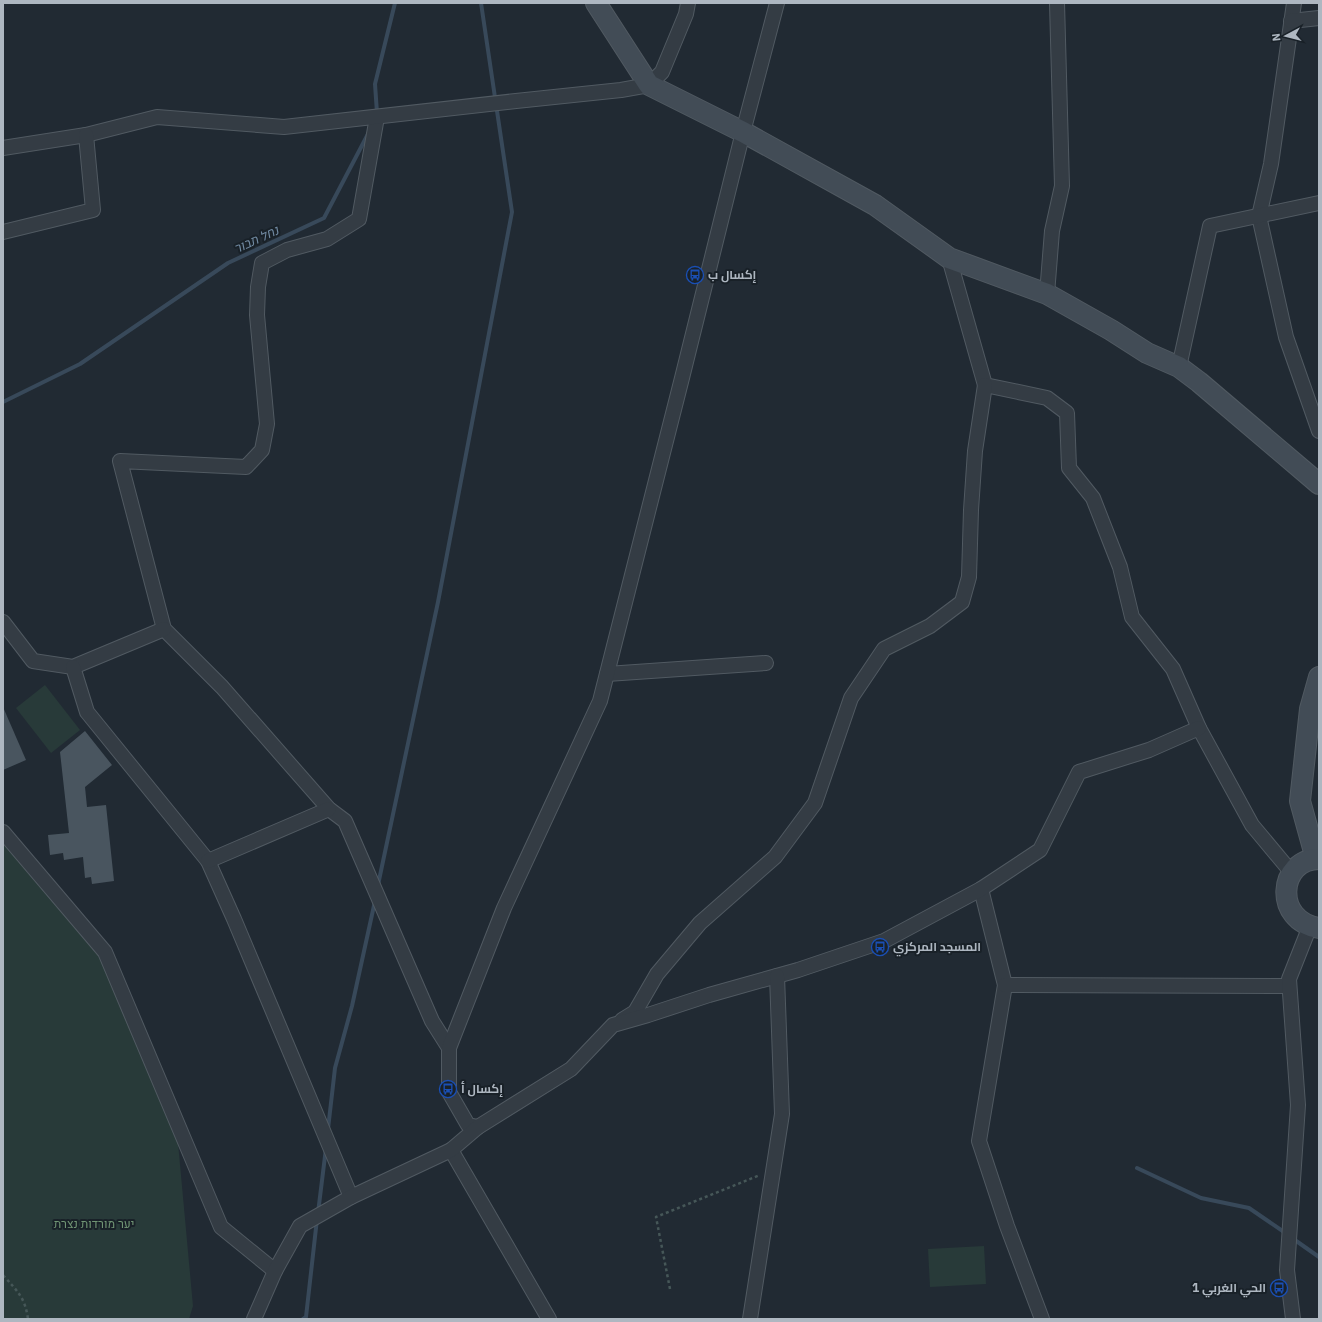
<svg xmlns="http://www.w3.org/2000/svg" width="1322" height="1322" font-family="'IBM Plex Sans',Cairo,Heebo,sans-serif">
<rect width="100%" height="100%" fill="#212a33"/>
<g fill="#283a39">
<polygon points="45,685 80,730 51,753 16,708"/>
<polygon points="3,831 86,925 174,1099 193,1306 189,1319 3,1319"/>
<polygon points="984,1246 986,1284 930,1287 928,1249"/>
</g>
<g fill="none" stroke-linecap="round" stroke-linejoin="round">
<g stroke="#38495a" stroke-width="4">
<polyline points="377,113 375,84 395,3"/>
<polyline points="3,402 80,364 228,263 324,218 369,132"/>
<polyline points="378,885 438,602 512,212 481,3"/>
<polyline points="328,1129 335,1068 352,1006 375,901"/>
<polyline points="1137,1168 1201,1198 1249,1208 1287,1234"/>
<polyline points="318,1213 326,1148"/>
<polyline points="1292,1238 1319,1257"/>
<polyline points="303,1319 306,1317 317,1219"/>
</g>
</g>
<g fill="#49555f">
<polygon points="3,707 26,760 3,770"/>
<polygon points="85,731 112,765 85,787 87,807 106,805 114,881 92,884 91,877 85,878 83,857 64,860 63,853 50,855 48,835 69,833 60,752"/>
</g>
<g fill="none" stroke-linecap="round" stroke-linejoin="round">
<g stroke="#515a62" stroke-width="16">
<g id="street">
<polyline points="1294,3 1271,164 1259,216 1286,337 1319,431"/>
<polyline points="1291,21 1319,18"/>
<polyline points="377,117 359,219 327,239 287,250 262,263 258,287 257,315 267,424 262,450 246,467 120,461 164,629 222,687 329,809 345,821 432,1021 449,1048"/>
<polyline points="3,148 86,135 157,117 284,127 516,101 621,90 649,85 662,72 686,14 688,3"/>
<polyline points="3,232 93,210 86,135"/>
<polyline points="949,258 985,385 1047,398 1067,413 1069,468 1093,498 1120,567 1132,617 1173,669 1199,728 1252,825 1292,873"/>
<polyline points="1047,294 1052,231 1062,186 1057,3"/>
<polyline points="1179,367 1210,226 1319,203"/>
<polyline points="3,622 33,661 73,667 164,629"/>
<polyline points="73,667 87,712 208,861 234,919 351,1197"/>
<polyline points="607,674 766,663"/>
<polyline points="3,832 105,952 221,1227 275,1271"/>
<polyline points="208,861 329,809"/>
<polyline points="981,889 1005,985 979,1141 1007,1226 1042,1319"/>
<polyline points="1005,985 1289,986"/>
<polyline points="622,1020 635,1012 657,974 700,923 775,857 815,803 851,698 884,649 930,626 962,602 969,577 971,510 975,451 985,385"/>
<polyline points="478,1127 468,1125 449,1092 449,1048 504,908 600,701 682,378 743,132 777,3"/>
<polyline points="451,1150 549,1319"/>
<polyline points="254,1319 275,1271 300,1226 351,1197 451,1150 478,1127 571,1069 613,1025 648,1015 709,995 798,970 884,941 981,889 1040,850 1079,772 1149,750 1199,728"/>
<polyline points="750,1319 782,1114 777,976"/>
<polyline points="1293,1319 1287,1270 1298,1105 1289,979 1310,926"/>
</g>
</g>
<g stroke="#515a62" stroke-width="22">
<g id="secondary">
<polyline points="596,3 649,85 743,132 875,205 949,258 1047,294 1111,330 1147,353 1179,367 1199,382 1319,484"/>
<polyline points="1316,859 1300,801 1310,709 1319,677"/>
<path d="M1319,859C1278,859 1273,921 1319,928"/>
</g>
</g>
<g stroke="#465758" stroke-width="2.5" stroke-dasharray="3 3" stroke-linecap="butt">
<path d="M3,1275C17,1291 25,1297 28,1319"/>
<polyline points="670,1289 656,1217 760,1175"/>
</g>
<use href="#street" stroke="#343c44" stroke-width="14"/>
<use href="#secondary" stroke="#424c56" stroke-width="20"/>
</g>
<defs>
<g id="bus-ring" transform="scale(0.9)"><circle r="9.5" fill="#192128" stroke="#1a4fb4" stroke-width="1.5"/><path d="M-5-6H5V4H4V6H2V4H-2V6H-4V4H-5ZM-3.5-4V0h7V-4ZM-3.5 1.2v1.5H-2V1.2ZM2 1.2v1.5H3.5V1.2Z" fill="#1a4fb4"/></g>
</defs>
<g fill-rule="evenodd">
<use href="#bus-ring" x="695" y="275"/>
<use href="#bus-ring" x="880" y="947"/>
<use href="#bus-ring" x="448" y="1089"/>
<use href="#bus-ring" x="1279" y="1288"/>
</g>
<g text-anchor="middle" stroke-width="4" stroke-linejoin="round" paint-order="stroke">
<g font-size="12" font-weight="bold" fill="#aeb7c1" stroke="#192128" text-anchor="start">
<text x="708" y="279">إكسال ب</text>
<text x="893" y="951">المسجد المركزي</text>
<text x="461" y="1093">إكسال أ</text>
<text x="1266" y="1292" text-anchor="end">الحي الغربي 1</text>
</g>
<g font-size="12" fill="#709474" stroke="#192128">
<text x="94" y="1228">יער מורדות נצרת</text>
</g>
<g font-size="13" font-style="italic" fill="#718aa2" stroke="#192128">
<text transform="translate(256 239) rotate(-25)" y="5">נחל תבור</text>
</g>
</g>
<rect width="1322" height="1322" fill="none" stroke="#aeb7c1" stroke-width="8"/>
<g transform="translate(1286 36) rotate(263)" stroke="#192128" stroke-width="3" paint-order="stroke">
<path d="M0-3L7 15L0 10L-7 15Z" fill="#aeb7c1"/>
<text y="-6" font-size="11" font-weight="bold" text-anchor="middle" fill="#aeb7c1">N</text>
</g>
</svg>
